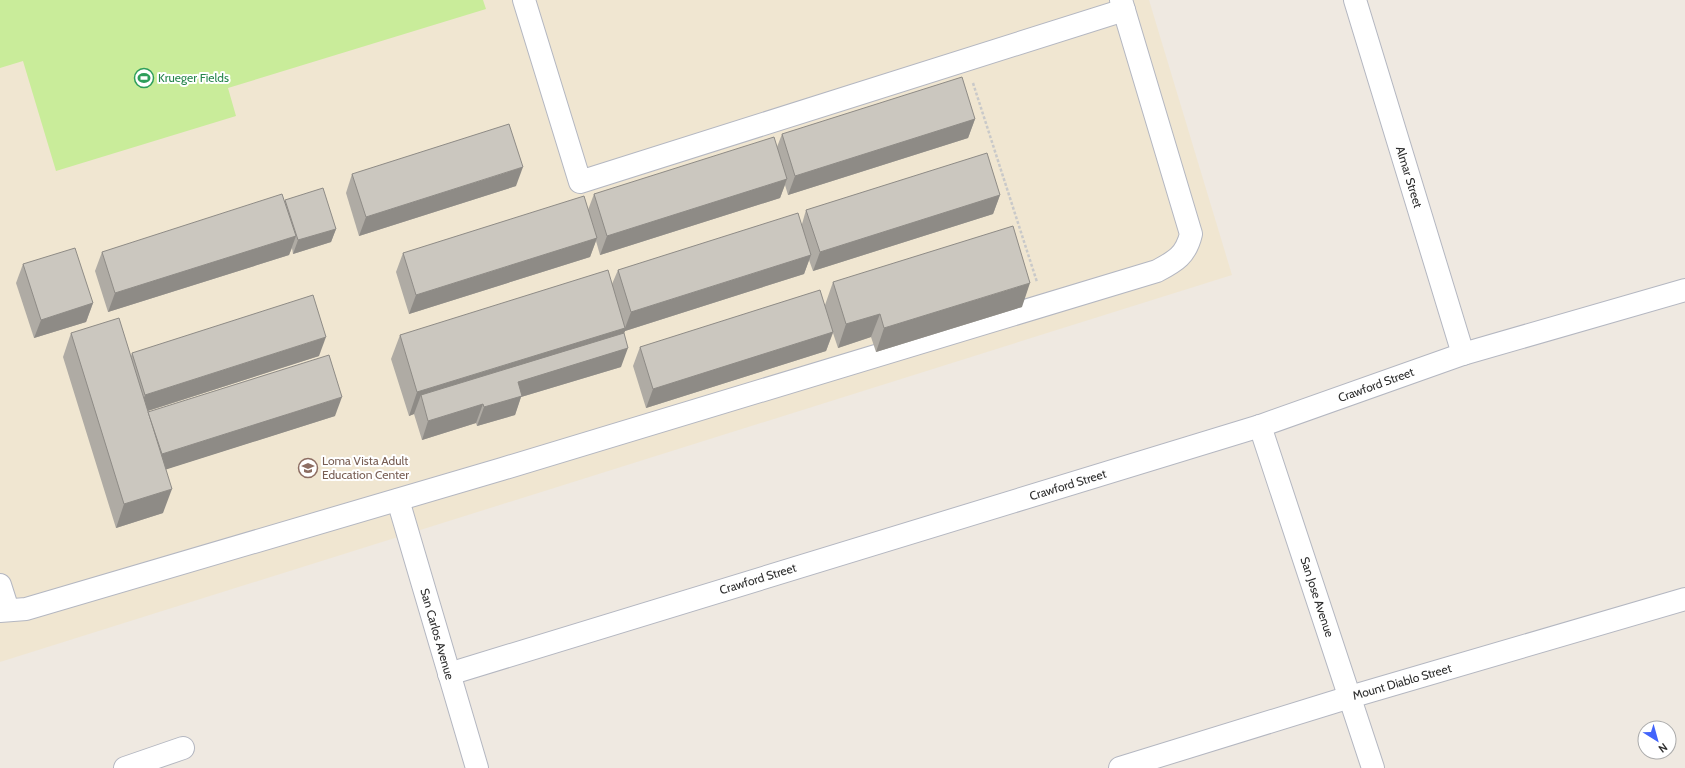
<svg xmlns="http://www.w3.org/2000/svg" width="1685" height="768" font-family="Cabin,sans-serif">
<rect width="100%" height="100%" fill="#efe9e1"/>
<polygon fill="#f0e6d1" points="0,0 1149,0 1232,275 0,662"/>
<polygon fill="#c9ec9a" points="0,0 483,0 486,9 228,88 236,116 56,171 23,61 0,68"/>
<g fill="none" stroke-linecap="round" stroke-linejoin="round">
<g stroke="#b4b7c1" stroke-width="24">
<g id="minor">
<path d="M524,0L580,182C762,126 942,66 1124,10"/>
<polyline points="1355,0 1463,354"/>
<polyline points="1260,426 1373,768"/>
<polyline points="398,500 477,768"/>
<polyline points="0,585 8,610"/>
<path d="M0,611L26,609L502,469L1157,271C1176,261 1186,255 1191,234L1121,0"/>
<polyline points="449,674 1260,426 1463,354 1685,290"/>
<polyline points="125,768 183,748"/>
<polyline points="1120,768 1350,697 1685,599"/>
</g>
</g>
<polyline stroke="#c9c9c9" stroke-width="2.5" stroke-dasharray="3 2" stroke-linecap="butt" points="973,83 1037,282"/>
<use href="#minor" stroke="#fff" stroke-width="22"/>
</g>
<g fill="#afaba4">
<polygon points="975,119 968,138 788,195 785,185 780,198 600,255 596,241 590,257 409,314 396,272 403,253 588,210 594,194 777,147 782,134"/>
<polygon points="352,174 516,186 359,236 346,193"/>
<polygon points="1000,195 993,214 813,271 809,260 804,274 625,331 624,333 621,367 521,397 515,415 477,426 476,423 422,440 414,414 409,416 391,359 400,335 612,284 618,270 802,224 806,210"/>
<polygon points="285,200 336,229 331,242 293,254 292,248 289,255 108,312 95,271 102,252 285,202"/>
<polygon points="23,264 93,303 86,322 34,338 16,283"/>
<polygon points="833,282 1022,307 876,352 871,337 838,348 833,333 826,351 646,408 633,366 640,347 825,305"/>
<polygon points="71,333 131,356 132,353 319,356 148,411 148,413 335,416 166,469 163,513 116,528 63,357"/>
</g>
<g fill="#8e8b86">
<polygon points="975,119 968,138 788,195 795,176"/>
<polygon points="523,167 516,186 359,236 366,217"/>
<polygon points="787,179 780,198 600,255 607,236"/>
<polygon points="1000,195 993,214 813,271 820,252"/>
<polygon points="336,229 331,242 293,254 298,240"/>
<polygon points="296,236 289,255 108,312 115,293"/>
<polygon points="597,238 590,257 409,314 416,295"/>
<polygon points="811,255 804,274 625,331 617,351 628,348 621,367 521,397 515,415 477,426 484,407 511,399 421,395 414,414 409,416 417,392 625,328 631,312"/>
<polygon points="1030,283 1022,307 876,352 884,328"/>
<polygon points="93,303 86,322 34,338 41,320"/>
<polygon points="880,314 871,337 838,348 846,324"/>
<polygon points="833,332 826,351 646,408 653,389"/>
<polygon points="326,337 319,356 138,414 145,395"/>
<polygon points="342,397 335,416 155,473 162,454"/>
<polygon points="483,404 476,423 422,440 428,421"/>
<polygon points="172,489 163,513 116,528 124,504"/>
</g>
<g fill="#cbc7bf" stroke="#8e8b86">
<polygon points="962,77 975,119 795,176 782,134"/>
<polygon points="509,124 523,167 366,217 352,174"/>
<polygon points="774,137 787,179 607,236 594,194"/>
<polygon points="987,153 1000,195 820,252 806,210"/>
<polygon points="323,188 336,229 298,240 285,200"/>
<polygon points="282,194 296,236 115,293 102,252"/>
<polygon points="584,196 597,238 416,295 403,253"/>
<polygon points="798,213 811,255 631,312 618,270"/>
<polygon points="1013,226 1030,283 884,328 880,314 846,324 833,282"/>
<polygon points="75,248 93,303 41,320 23,264"/>
<polygon points="608,270 625,328 417,392 400,335"/>
<polygon points="820,290 833,332 653,389 640,347"/>
<polygon points="313,295 326,337 145,395 132,353"/>
<polygon points="119,318 172,489 124,504 71,333"/>
<polygon points="624,333 628,348 518,382 522,396 484,407 483,404 428,421 421,395"/>
<polygon points="329,355 342,397 162,454 148,412"/>
</g>
<defs>
<g id="stadium-ring" transform="scale(1)"><circle r="9.5" fill="#fff" stroke="#2e9e5b" stroke-width="1.5"/><path d="M0-5a6.5 5 0 1 0 0 10a6.5 5 0 1 0 0-10ZM-3.5-1.8h7v3.6h-7Z" fill="#2e9e5b"/></g>
<g id="school-ring" transform="scale(1)"><circle r="9.5" fill="#fff" stroke="#8d6e63" stroke-width="1.5"/><path d="M0-5L7-2L0 1L-7-2ZM-4 1L0 2.5L4 1V4Q0 6-4 4Z" fill="#8d6e63"/></g>
</defs>
<g fill-rule="evenodd">
<use href="#stadium-ring" x="144" y="78"/>
<use href="#school-ring" x="308" y="468"/>
</g>
<g text-anchor="middle" stroke-width="4" stroke-linejoin="round" paint-order="stroke">
<g font-size="12" fill="#27864d" stroke="#fff" text-anchor="start">
<text x="158" y="82">Krueger Fields</text>
</g>
<g font-size="12" fill="#2e2e2e" stroke="#fff">
<text transform="translate(1409 177) rotate(73)" y="4">Almar Street</text>
<text transform="translate(1376 385) rotate(-20)" y="4">Crawford Street</text>
<text transform="translate(1068 485) rotate(-17)" y="4">Crawford Street</text>
<text transform="translate(758 579) rotate(-17)" y="4">Crawford Street</text>
<text transform="translate(1317 597) rotate(72)" y="4">San Jose Avenue</text>
<text transform="translate(437 634) rotate(74)" y="4">San Carlos Avenue</text>
<text transform="translate(1402 682) rotate(-16)" y="4">Mount Diablo Street</text>
</g>
<g font-size="12" fill="#785e54" stroke="#fff" text-anchor="start">
<text x="322" y="465">Loma Vista Adult<tspan x="322" dy="14">Education Center</tspan></text>
</g>
</g>
<g transform="translate(1657 740) rotate(143)"><circle r="19" fill="#ffffff" stroke="#ababab"/>
<path d="M0-3L7 15L0 10L-7 15Z" fill="#4264fb"/>
<text y="-6" font-size="11" font-weight="bold" text-anchor="middle" fill="#2e2e2e">N</text>
</g>
</svg>
